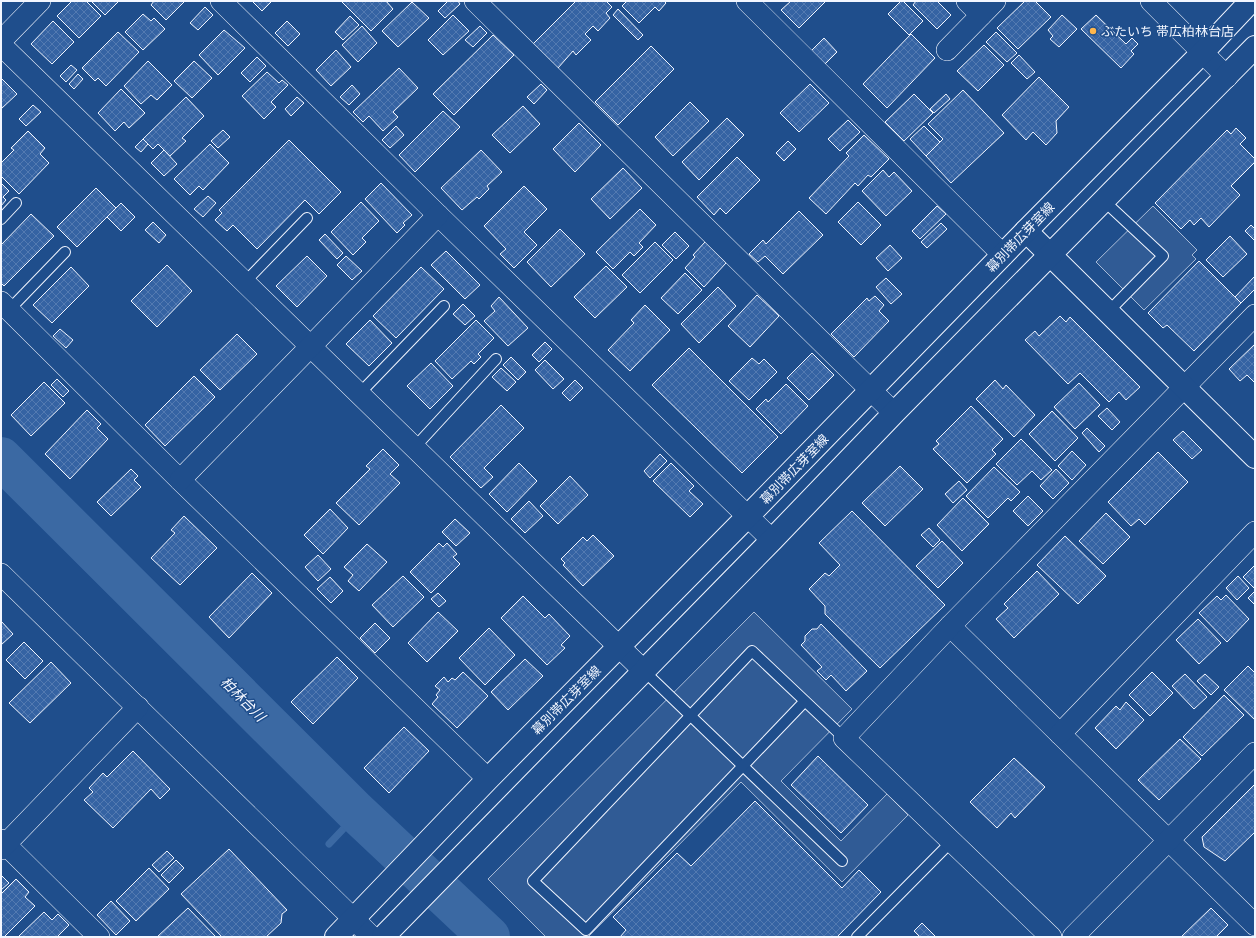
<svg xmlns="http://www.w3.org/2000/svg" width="1256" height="938" font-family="Cabin,'Noto Sans JP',sans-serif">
<defs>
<pattern id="building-cross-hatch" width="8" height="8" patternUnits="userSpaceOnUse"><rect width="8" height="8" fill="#3563a3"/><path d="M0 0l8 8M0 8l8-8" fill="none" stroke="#537ab1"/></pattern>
</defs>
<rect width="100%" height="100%" fill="#1f4e8c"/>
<g fill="#305b95" stroke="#a8bbd7">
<polygon points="1153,206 1197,250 1192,255 1196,259 1144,310 1096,262"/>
<polygon points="754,612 852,709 781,781 841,841 887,794 908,815 842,882 741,782 588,937 546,937 488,879"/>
</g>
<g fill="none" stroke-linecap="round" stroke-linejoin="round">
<polyline stroke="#3b69a3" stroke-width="7" points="329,844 347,825 355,811"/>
<polyline stroke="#3b69a3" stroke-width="42" points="1,458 355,811 489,937"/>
</g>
<g fill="url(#building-cross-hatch)" stroke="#f2f6ff">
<polygon points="72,1 86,1 101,16 79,38 57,16"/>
<polygon points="91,1 119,1 105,15"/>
<polygon points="154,1 185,1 166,20 151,5"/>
<polygon points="252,1 272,1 262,11"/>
<polygon points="341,1 386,1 393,9 371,31"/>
<polygon points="448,1 458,1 460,4 445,18 438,11"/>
<polygon points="576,1 606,1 612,7 606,13 610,18 598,31 593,26 585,34 591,40 576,55 573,51 558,68 533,44"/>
<polygon points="627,1 664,1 666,3 659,11 655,7 639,23 622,6"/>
<polygon points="791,1 826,1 799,28 781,10"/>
<polygon points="901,1 903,1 923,21 909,35 888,14"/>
<polygon points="916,1 937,1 951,15 937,29 913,5"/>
<polygon points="1025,1 1035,1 1051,17 1018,49 997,28"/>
<polygon points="412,2 429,18 398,47 382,31"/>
<polygon points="205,7 213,15 198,30 190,23"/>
<polygon points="618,9 643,35 638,40 613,15"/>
<polygon points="143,14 151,21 154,18 165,29 143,50 125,32"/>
<polygon points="453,15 469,31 443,55 428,40"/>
<polygon points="1062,15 1077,29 1059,47 1050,39 1053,36 1048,30"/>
<polygon points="1096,15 1126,44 1132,38 1138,44 1131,51 1134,54 1121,68 1081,29"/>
<polygon points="350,16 359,25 343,40 335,32"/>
<polygon points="53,21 74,42 52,64 31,44"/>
<polygon points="287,21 300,34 288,46 275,33"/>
<polygon points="362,26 377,43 358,62 342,45"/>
<polygon points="480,26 487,33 473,47 465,40"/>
<polygon points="224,30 245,48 218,75 199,55"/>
<polygon points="118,32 139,52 106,86 98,78 95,81 82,68"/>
<polygon points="996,32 1017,53 1007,62 986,42"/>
<polygon points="911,34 935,58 887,108 863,84"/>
<polygon points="493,35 514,55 454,115 433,94"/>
<polygon points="824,38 837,52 823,66 810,52"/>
<polygon points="984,45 1004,65 978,91 957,71"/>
<polygon points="651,46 674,69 618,125 595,102"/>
<polygon points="336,50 351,67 331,86 316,70"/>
<polygon points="1019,55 1035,72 1027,79 1011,63"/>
<polygon points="257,57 266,66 250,82 241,73"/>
<polygon points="148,61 172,85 157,100 151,95 141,104 124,86"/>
<polygon points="194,61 212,78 192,98 174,81"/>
<polygon points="71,65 77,70 66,82 60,76"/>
<polygon points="399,68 418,88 393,112 398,117 383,131 369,116 363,122 353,112"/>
<polygon points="267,72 279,83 282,80 288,85 271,102 276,107 264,119 242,96"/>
<polygon points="78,74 83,79 74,89 69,84"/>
<polygon points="1039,77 1069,107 1056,121 1057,133 1046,145 1033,132 1026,140 1002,115"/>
<polygon points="1,78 17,94 1,109"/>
<polygon points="541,84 547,90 534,104 527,97"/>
<polygon points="810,84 829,103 799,132 780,113"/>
<polygon points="352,85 360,94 349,105 340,97"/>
<polygon points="121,89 145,113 129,128 124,122 115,131 98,113"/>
<polygon points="963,90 1004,133 951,183 926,156 943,139 928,124"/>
<polygon points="914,94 933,113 904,141 885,122"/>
<polygon points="946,94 950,99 934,113 930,109"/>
<polygon points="186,97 204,116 182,138 186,141 170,156 158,144 153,149 143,139"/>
<polygon points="297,97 304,103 291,116 285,109"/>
<polygon points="690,102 709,121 673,156 655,137"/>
<polygon points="33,105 41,112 26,126 19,119"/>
<polygon points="523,106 540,124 510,153 492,135"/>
<polygon points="443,111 460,127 415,172 399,155"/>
<polygon points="727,118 744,135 699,180 682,162"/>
<polygon points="848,120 860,132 840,151 828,139"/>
<polygon points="579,123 601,145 575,172 553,149"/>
<polygon points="396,126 404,135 390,148 382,140"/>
<polygon points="924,126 940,142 926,156 910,139"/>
<polygon points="1236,128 1246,138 1240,144 1255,159 1255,162 1231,186 1240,195 1209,227 1201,218 1194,225 1190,220 1181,229 1155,203 1227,130 1231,134"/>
<polygon points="223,130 230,137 218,148 211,141"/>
<polygon points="28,131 45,148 40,154 49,163 19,194 1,176 1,163 14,150 11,148"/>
<polygon points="864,135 889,159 871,177 868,175 858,186 855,183 826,214 809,198 849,156 846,153"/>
<polygon points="143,139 148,144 141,152 135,147"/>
<polygon points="289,140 341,192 319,214 305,200 257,249 233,225 227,231 215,220 222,213 219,210"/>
<polygon points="788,141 796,149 784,161 776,153"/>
<polygon points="210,144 229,163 203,190 199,186 190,195 174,179"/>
<polygon points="164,150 177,164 164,176 151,163"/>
<polygon points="481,150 502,172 487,186 489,189 479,199 477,197 462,210 441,188"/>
<polygon points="737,157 760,180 726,214 720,208 714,215 697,197"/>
<polygon points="623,168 642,188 610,219 591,199"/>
<polygon points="883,170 889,177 894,172 912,191 886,216 862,191"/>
<polygon points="1,183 9,191 3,197 6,200 1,206"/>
<polygon points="381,183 412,215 403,223 405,225 397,233 365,199"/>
<polygon points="524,186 547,209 524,232 537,245 514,268 500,254 506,249 484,226"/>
<polygon points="96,188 116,208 77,247 57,227"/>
<polygon points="208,196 216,203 203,217 194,209"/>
<polygon points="361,202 379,221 362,238 366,242 353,255 331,232"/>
<polygon points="858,202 881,225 861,245 838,222"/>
<polygon points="121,203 135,217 121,231 107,217"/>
<polygon points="937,206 946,214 920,239 912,231"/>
<polygon points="640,209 656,225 639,243 643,247 634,256 630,252 613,269 596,252"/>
<polygon points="799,211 823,235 783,274 765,256 758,262 749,254 763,240 766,244"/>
<polygon points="31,214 54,236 4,286 1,283 1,245"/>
<polygon points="153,222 166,235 159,243 145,230"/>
<polygon points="941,223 947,229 927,248 921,242"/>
<polygon points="1251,225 1255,229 1255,241 1245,231"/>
<polygon points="560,229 585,254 551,287 527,262"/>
<polygon points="675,232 689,246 676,259 662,245"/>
<polygon points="325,234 343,253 337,259 319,240"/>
<polygon points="1230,236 1247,254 1223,277 1206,260"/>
<polygon points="655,242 673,260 640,293 622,275"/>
<polygon points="705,242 726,263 704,287 685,268 695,257 693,255"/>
<polygon points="890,245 902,258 888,271 876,258"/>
<polygon points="446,251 480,285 465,299 431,265"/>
<polygon points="307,256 327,276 297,307 276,286"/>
<polygon points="346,256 362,271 352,280 337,265"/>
<polygon points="1199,261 1241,303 1194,351 1167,325 1163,328 1148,313"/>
<polygon points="167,265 192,291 157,327 131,301"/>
<polygon points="606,266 627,287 595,318 574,297"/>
<polygon points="71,267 89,286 52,323 33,305"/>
<polygon points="421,267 444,289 396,338 373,316"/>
<polygon points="685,273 702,290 678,314 661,298"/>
<polygon points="1254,277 1255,279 1255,289 1241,303 1235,297"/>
<polygon points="886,278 902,294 891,304 876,287"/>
<polygon points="718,287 736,306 699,343 681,324"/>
<polygon points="757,295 779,316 750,347 728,326"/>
<polygon points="875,296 884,305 879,311 889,321 854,357 831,334 867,298 869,301"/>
<polygon points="499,297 528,328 508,346 484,321 495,311 491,306"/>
<polygon points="463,304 475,316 465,325 453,314"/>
<polygon points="645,305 670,330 630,371 608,350 634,323 631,320"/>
<polygon points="1060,316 1066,322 1070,317 1140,387 1126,400 1119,392 1109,402 1080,373 1068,384 1025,340 1035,331 1039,336"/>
<polygon points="370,320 392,343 369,366 346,344"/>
<polygon points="476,320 494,338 478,354 481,357 474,364 471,361 452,379 435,361"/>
<polygon points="60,329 73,340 66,348 53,336"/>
<polygon points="237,334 257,354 220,390 200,370"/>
<polygon points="545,342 552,349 539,362 532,355"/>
<polygon points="1255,344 1255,383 1247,375 1240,381 1229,369"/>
<polygon points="689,348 778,437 742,473 652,385"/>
<polygon points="812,353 834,375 809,400 787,378"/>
<polygon points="511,357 526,372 518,380 503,365"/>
<polygon points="752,358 759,364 764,359 777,372 749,400 729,381"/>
<polygon points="545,360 564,379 553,389 535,370"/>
<polygon points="431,363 453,386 430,409 407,386"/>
<polygon points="501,368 516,382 507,391 492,377"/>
<polygon points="194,376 215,397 165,446 145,425"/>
<polygon points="57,379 69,391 63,397 51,385"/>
<polygon points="575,380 583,388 570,401 562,393"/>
<polygon points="995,380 1003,389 1006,385 1035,415 1014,437 976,399"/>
<polygon points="44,382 65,403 31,436 11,415"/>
<polygon points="1079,383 1100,405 1075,429 1054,407"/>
<polygon points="786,384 808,406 781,434 756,409 766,399 768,402"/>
<polygon points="501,405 524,428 484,468 493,477 481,488 450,457"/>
<polygon points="971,406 1003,439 992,450 996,454 967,483 933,449 939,444 936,441"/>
<polygon points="1107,408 1120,422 1112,430 1098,416"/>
<polygon points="87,410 101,424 97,428 108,439 70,479 45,454"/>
<polygon points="1052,411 1078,438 1055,461 1029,434"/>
<polygon points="1087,428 1105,446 1099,452 1082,433"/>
<polygon points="1183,431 1202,450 1192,459 1173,440"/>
<polygon points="1021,439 1052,470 1041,480 1032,471 1017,485 996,464"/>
<polygon points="383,449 399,465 390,474 400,483 359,525 336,503 370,469 366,466"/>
<polygon points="1072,451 1086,465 1072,480 1058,466"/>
<polygon points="1158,452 1188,482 1145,525 1139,519 1131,526 1108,502"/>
<polygon points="660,454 667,461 650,478 644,471"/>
<polygon points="519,463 537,481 507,512 489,494"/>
<polygon points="671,463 694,486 689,491 703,504 690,517 653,481"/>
<polygon points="900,466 923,489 885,526 862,503"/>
<polygon points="994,467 1020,492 1011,501 1008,498 988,518 966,496"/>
<polygon points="131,469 138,476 134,480 141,487 111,516 97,502"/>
<polygon points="1056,469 1069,483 1053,499 1040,486"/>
<polygon points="570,476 588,495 558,524 540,506"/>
<polygon points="959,481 967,490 953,503 945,494"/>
<polygon points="1028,496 1043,511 1028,526 1013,511"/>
<polygon points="963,498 989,524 962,551 937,525"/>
<polygon points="529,501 543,516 525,533 511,519"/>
<polygon points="330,509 348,528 323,554 304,535"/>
<polygon points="852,511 945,605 880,668 825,614 825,606 809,589 825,573 829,576 840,565 819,543"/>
<polygon points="1106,513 1130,537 1103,564 1079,541"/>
<polygon points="184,516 217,548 180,585 151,558 175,533 171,530"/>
<polygon points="455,519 470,533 456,546 442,532"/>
<polygon points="929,528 940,540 933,547 921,535"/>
<polygon points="593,535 614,556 583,586 563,565 565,563 561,559 583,537 587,541"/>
<polygon points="1065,536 1106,576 1078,604 1037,565"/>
<polygon points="942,541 963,563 938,588 916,566"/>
<polygon points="439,543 443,547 447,543 457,554 453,557 460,564 431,593 410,572"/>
<polygon points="367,544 387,562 359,591 348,581 353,575 344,567"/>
<polygon points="318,555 331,569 318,581 305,567"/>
<polygon points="1255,565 1255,587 1254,588 1243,577"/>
<polygon points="1037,571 1059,594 1014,638 996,619 1008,608 1004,604"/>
<polygon points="252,573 272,593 229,638 209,617"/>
<polygon points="403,576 424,597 393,627 372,605"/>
<polygon points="1238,576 1249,588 1237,600 1226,588"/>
<polygon points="330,577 343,591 331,603 317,589"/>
<polygon points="1255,591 1255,605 1248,598"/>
<polygon points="438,593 446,601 439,607 431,599"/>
<polygon points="1226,595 1249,619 1227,642 1199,613 1217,596 1221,600"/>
<polygon points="523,596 545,618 549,614 570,636 561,645 565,648 547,665 501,618"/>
<polygon points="438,612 458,631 427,662 408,643"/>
<polygon points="1198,619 1221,643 1199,664 1176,640"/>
<polygon points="1,621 13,634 1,645"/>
<polygon points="375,623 390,638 375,653 360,638"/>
<polygon points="821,624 867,671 846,691 831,675 826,680 817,671 822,667 801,645 805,641 805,636 812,629 817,629"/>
<polygon points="489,628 515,655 485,685 459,658"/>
<polygon points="24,642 43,661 25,679 6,660"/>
<polygon points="337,657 358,678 313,724 291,702"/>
<polygon points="525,659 543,676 508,710 491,692"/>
<polygon points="51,662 71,683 30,723 9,703"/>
<polygon points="1248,666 1255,673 1255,720 1224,690"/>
<polygon points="463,672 488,696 457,728 432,704 438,697 436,695 440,690 435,686 444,677 448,682 452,678 455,680"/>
<polygon points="1152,672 1173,693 1150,716 1129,695"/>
<polygon points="1185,674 1207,697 1194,709 1172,686"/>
<polygon points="1205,674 1219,687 1211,695 1197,681"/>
<polygon points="1224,695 1244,715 1202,756 1183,737"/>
<polygon points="1126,702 1144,720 1116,749 1095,728 1116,706 1120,710"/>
<polygon points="404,727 429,751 389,793 364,768"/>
<polygon points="1180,739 1201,759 1159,800 1138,780"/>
<polygon points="133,751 170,789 160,799 151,789 113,828 84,800 93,792 89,788 103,773 107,777"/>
<polygon points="818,756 868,805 841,833 791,785"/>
<polygon points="1014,758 1045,787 1015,818 1011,813 997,828 970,802"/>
<polygon points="1255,784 1255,832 1225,861 1204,847 1202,837"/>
<polygon points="755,801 842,888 859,870 881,892 837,937 620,937 626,930 613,917 677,853 691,866"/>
<polygon points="229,849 287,910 282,914 281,923 266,937 222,937 181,894"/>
<polygon points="167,851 174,858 159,872 152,865"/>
<polygon points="176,860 184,868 169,883 161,875"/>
<polygon points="149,868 169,889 136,921 116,901"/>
<polygon points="1,875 9,883 1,890"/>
<polygon points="16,879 29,892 25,897 35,906 4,937 1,937 1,894"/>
<polygon points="111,901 130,921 116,935 97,915"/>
<polygon points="188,908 216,937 157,937"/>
<polygon points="1211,908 1228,925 1216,937 1181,937"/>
<polygon points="44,912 52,920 58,914 69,925 57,937 21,937 19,936"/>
<polygon points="922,923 936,937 920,937 914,931"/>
</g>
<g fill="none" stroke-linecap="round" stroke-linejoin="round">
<g stroke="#f2f6ff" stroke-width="12">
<g id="service">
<polyline points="1103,200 1163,256 1108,312"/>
<polyline points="1,219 16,203"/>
<polyline points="245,282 307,218"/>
<polyline points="9,310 65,252"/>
<polyline points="360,393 444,306"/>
<polyline points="415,447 496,359"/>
<polyline points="644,671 842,861"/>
<polyline points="805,701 586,930 533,881 752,651 844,738"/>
<polyline points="857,937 952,841"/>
</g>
</g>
<g stroke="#f2f6ff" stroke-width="22">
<g id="minor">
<polyline points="221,1 438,215 772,540"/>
<polyline points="475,1 894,413"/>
<polyline points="747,1 1003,255"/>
<polyline points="967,1 981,15"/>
<polyline points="1151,1 1227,77"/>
<polyline points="1,41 40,1"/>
<polyline points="1,45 644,671"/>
<polyline points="947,50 995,1"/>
<polyline points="1,302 180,480 488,779"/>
<polyline points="180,480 311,346 438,215"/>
<polyline points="1,574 372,937"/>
<polyline points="950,626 1255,925"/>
<polyline points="1060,734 1255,532"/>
<polyline points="1,840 99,937"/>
<polyline points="1,849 138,707"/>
<polyline points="1051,937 844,738 950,626 1255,315"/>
<polyline points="1073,937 1255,753"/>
</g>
</g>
<g stroke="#f2f6ff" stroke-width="24">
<polyline id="tertiary" points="1026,231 1255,457"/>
</g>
<g stroke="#f2f6ff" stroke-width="24">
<g id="primary">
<polyline points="336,937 488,779 747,517 1026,231 1202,53 1251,1"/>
<polyline points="383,937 772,540 894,413 1255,47"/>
</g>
</g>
<use href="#service" stroke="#1f4e8c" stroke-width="10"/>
<use href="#minor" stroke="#1f4e8c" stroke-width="21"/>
<use href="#tertiary" stroke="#1f4e8c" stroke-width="22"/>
<use href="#primary" stroke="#1f4e8c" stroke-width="22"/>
</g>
<circle fill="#ffb74d" stroke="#1f4e8c" stroke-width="1.5" cx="1093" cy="31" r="4"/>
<g text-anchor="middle" stroke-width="3" stroke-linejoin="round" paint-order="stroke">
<g font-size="13" fill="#f2f6ff" stroke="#1f4e8c" text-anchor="start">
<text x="1101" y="36">ぶたいち 帯広柏林台店</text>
</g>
<g font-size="13" fill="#f2f6ff" stroke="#1f4e8c">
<text transform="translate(1020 237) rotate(-46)" y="5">幕別帯広芽室線</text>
<text transform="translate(794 469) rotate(-46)" y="5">幕別帯広芽室線</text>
<text transform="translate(566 700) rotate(-45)" y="5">幕別帯広芽室線</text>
</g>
<g font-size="14" font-style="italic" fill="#f2f6ff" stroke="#1f4e8c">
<text transform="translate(243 699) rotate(45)" y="5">柏林台川</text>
</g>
</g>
<rect width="1256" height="938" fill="none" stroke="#f2f6ff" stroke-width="4"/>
</svg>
